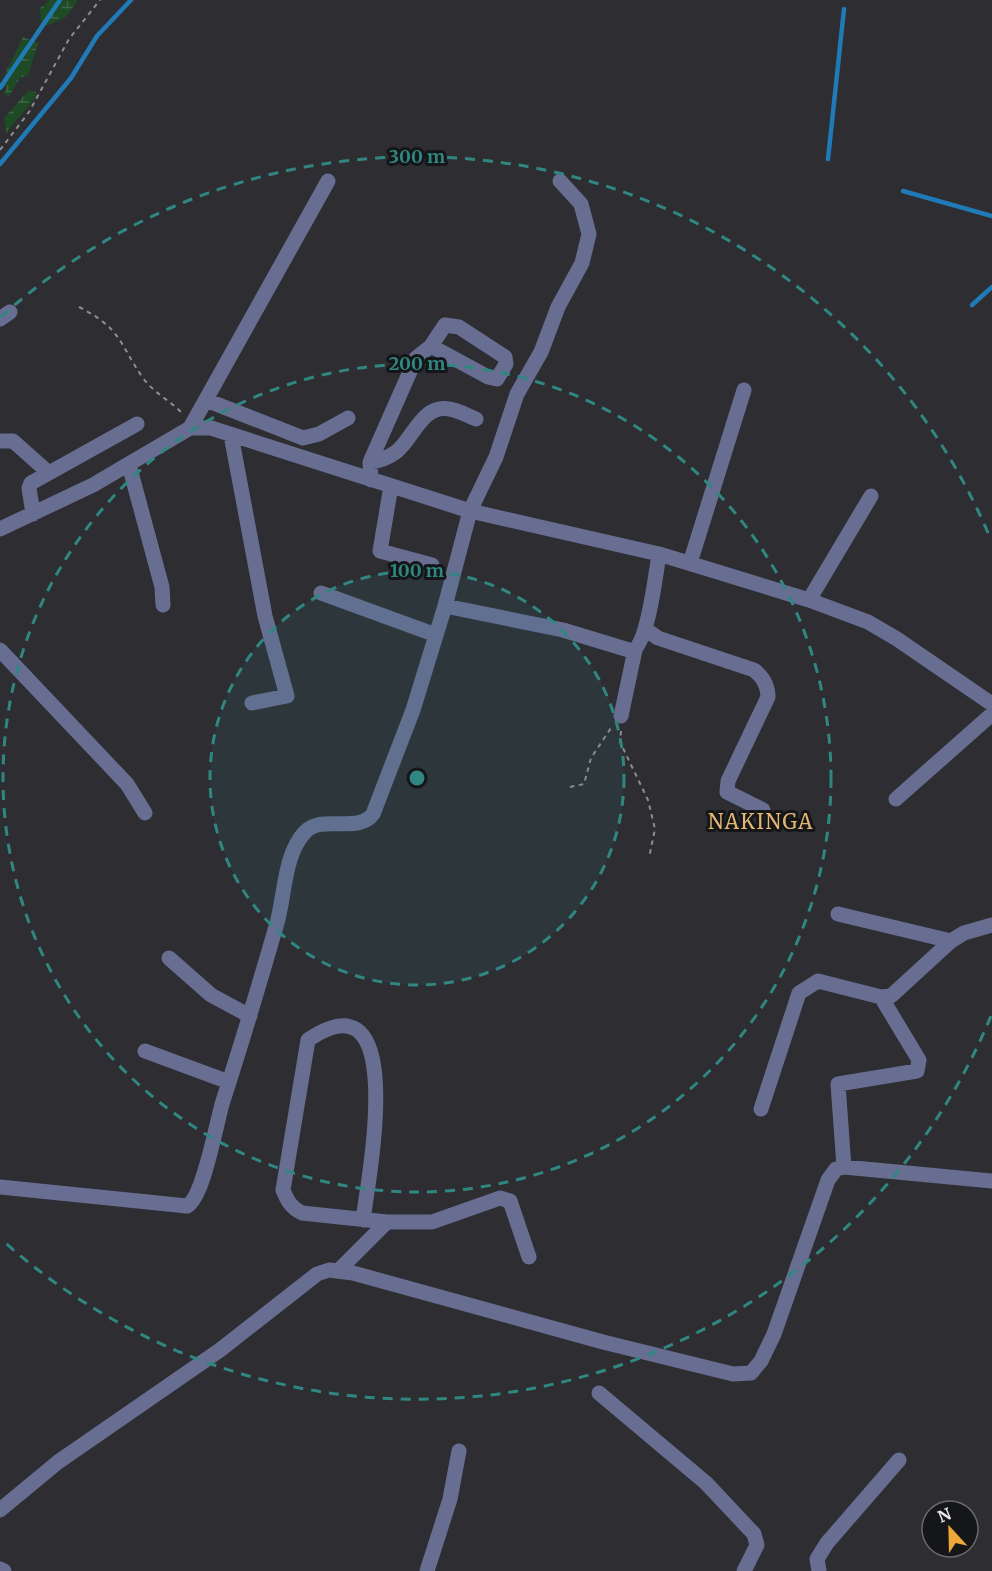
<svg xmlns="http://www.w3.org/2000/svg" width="992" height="1571" font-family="Merriweather,serif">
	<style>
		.wetland { fill: url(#wetland-marsh) }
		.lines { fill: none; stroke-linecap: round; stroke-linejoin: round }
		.stream { stroke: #207ab7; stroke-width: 4.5 }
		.path { stroke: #8e8e92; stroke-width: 2; stroke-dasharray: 4.5 4.5; stroke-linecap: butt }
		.minor { stroke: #686e92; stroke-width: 15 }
		.ring { fill: none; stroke: #308781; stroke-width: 3; stroke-dasharray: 10 8 }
		.labels { text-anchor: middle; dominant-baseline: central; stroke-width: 6; stroke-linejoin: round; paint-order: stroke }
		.quarter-label { font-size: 20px; letter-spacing: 1.5px; fill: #e5b774; stroke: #151618 }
		.centre { fill: #308781; stroke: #151618; stroke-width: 3 }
		.ring-label { font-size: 18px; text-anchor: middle; font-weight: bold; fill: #308781; stroke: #151618; stroke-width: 6; stroke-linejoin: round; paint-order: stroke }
	</style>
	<defs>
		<pattern id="wetland-marsh" width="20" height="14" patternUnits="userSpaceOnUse" patternTransform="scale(1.5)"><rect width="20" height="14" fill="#1e4a25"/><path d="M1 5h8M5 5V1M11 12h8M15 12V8" fill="none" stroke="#3f6445"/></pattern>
	</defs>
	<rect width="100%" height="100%" fill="#2d2d32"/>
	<path class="wetland" d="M 50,0 L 78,0 L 66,17 L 47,26 L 41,24 L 40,8 Z
		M 23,37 L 38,43 L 28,76 L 20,78 L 9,96 L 4,94 L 7,87 L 0,89 L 0,84 Z
		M 28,91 L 36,92 L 36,97 L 6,133 L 4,118 Z"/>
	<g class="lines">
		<path class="stream" d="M 0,88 L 60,0
			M 828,159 L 844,9
			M 0,164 L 71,78 L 97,36 L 131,0
			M 903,191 L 992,216
			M 972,305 L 992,287"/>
		<path class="path" d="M 0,150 L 29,112 L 69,39 L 100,0
			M 79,307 C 122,329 118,342 143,378 C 153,392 169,400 181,412
			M 621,731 L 620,742 L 648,800 L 655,829 L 649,858
			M 570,787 L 584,784 L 591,758 L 611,728"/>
		<path class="minor" d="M 0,319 L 10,312
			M 206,400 L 303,438 L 319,434 L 348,418
			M 190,428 L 328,181
			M 231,435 L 265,616 L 287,696 L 252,703
			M 0,441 L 13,441 L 49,473
			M 370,462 C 380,461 388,458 396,452 C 413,439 422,404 449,409 C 458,410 468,416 476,419
			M 129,465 L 162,587 L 163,605
			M 371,480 L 370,462 L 416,358 L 431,346 L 445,325 L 459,327 L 505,357 L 506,364 L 497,379 L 488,377 L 431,346
			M 391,486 L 380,551 L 432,565
			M 33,514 L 29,488 L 31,483 L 137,424
			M 0,529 L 93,485 L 190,428 L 211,428 L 470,511 L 659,554 L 809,600 L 868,622 L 897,639 L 992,704
			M 690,563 L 744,390
			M 321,593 L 436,635
			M 809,600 L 871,496
			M 445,606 L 563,630 L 632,651 C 648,644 656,572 659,554
			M 645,629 L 658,638 L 754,670 C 763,677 768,685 768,697 L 728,781 L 727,792 L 763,810
			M 0,650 L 127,784 L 145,813
			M 621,716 L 635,650
			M 896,799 L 992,714
			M 838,914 L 951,941
			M 169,958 L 211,995 L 250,1016
			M 145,1051 L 229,1082
			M 761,1109 L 799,993 L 818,981 L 881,997 L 891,996 L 951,941 L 964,933 L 992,925
			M 844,1167 L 838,1084 L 917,1071 L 919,1060 L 881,997
			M 0,1187 L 187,1206 C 204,1197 216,1123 223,1101 C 242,1042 260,982 277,923 C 285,895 284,854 305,832 C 322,814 358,834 373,814 L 413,710 L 445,606 L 470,511 L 496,457 L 517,394 L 541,352 L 558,307 L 582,263 L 589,234 L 581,204 L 560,181
			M 363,1220 C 368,1179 410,970 308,1040 L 283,1190 C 287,1200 291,1208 302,1213 L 387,1222
			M 339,1270 L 387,1222 L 432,1222 L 500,1198 L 510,1201 L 529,1257
			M 599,1393 L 706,1483 L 754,1534 L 757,1545 L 744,1571
			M 0,1510 L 58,1462 L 220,1350 L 317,1274 L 329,1270 L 353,1273 L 603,1342 L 733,1374 L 751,1373 L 761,1361 L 774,1334 L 828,1180 L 836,1169 L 844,1167 L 992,1181
			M 0,1569 L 4,1571
			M 427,1571 L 450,1499 L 459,1451
			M 819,1571 L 817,1559 L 827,1543 L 899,1460"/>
	</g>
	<circle cx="417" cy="778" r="207" fill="#308781" fill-opacity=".12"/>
	<g class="ring">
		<circle cx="417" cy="778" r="207"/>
		<circle cx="417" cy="778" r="414"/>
		<path d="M991 1016A621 621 0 0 1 1 1239M1 317A621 621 0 0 1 991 540"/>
	</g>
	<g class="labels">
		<g class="quarter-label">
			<text x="761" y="821">NAKINGA</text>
		</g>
	</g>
	<circle cx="417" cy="778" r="9" class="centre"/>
	<g class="ring-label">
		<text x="417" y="163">300 m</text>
		<text x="417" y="370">200 m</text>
		<text x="417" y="577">100 m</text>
	</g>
	<g transform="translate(950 1529) rotate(338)"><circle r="28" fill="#151618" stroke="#6a6a6d" stroke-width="1.5"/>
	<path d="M0-4.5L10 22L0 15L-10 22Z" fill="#eca93a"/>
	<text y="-9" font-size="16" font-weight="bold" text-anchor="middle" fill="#e9e9ec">N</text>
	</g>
</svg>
